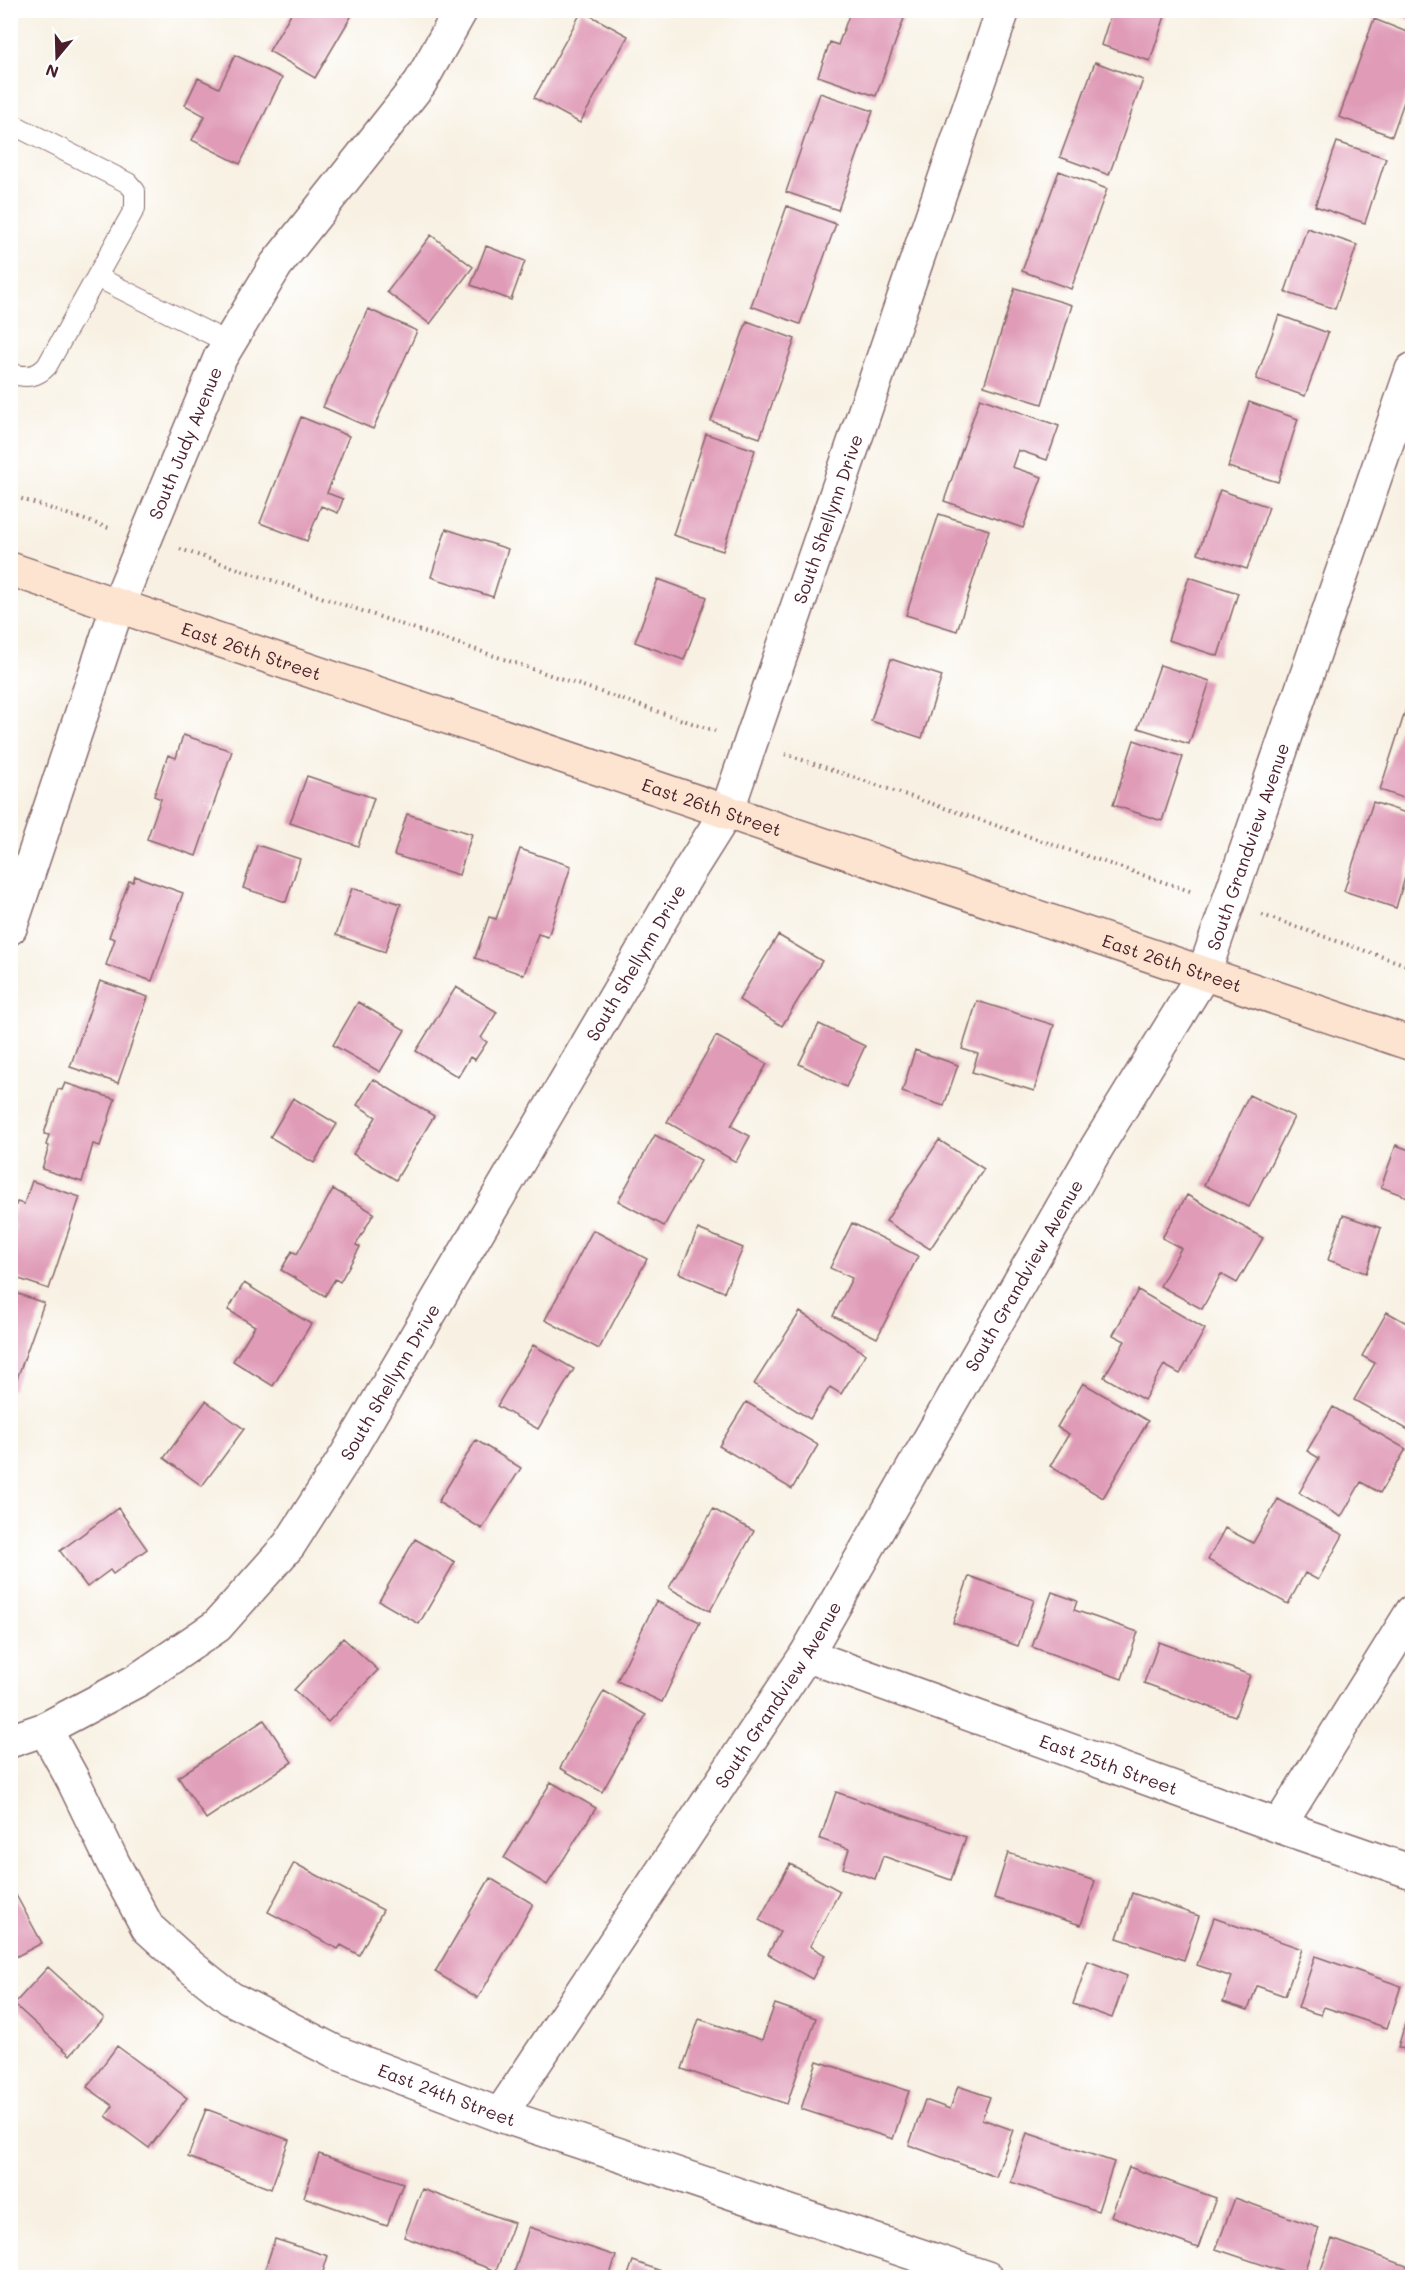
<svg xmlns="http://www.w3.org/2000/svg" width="1423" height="2288" font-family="Mali,sans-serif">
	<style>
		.building { fill: #e09bb7 }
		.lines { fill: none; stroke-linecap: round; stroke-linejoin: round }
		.service-casing { stroke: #87686b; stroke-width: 22 }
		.minor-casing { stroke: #87686b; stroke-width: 36 }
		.secondary-casing { stroke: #87686b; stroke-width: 36 }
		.path { stroke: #87686b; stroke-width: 4; stroke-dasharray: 1.5 4.5; stroke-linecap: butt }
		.service { stroke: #fff; stroke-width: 20 }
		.minor { stroke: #fff; stroke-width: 33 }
		.secondary { stroke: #fde4d0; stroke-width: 33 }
		.labels { text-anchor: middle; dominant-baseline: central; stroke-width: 6; stroke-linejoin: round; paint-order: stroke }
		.street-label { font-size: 18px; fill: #4a1f2b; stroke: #fff }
	</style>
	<rect width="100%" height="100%" fill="#fff"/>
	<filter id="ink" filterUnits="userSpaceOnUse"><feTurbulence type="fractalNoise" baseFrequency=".0167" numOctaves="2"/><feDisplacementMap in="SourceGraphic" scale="12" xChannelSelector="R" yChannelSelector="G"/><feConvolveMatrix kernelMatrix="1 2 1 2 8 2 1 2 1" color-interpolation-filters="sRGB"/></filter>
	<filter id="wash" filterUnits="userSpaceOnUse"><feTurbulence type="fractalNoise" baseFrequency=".008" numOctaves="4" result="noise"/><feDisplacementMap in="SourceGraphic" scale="24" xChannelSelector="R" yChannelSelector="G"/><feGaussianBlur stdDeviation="1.35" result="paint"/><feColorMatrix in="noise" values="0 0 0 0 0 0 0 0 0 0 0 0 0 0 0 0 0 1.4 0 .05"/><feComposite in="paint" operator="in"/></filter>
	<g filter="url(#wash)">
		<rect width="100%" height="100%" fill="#f8f1e3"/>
		<g id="blocks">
			<path class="building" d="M 293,10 L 355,10 L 315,78 L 269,51 Z
				M 851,10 L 907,10 L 876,96 L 818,76 L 830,42 L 838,45 Z
				M 1112,10 L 1167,10 L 1150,61 L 1101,45 Z
				M 1388,10 L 1412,10 L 1412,20 L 1387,11 Z
				M 582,11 L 628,36 L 580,123 L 534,98 Z
				M 1374,19 L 1412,34 L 1412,79 L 1392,136 L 1339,117 Z
				M 235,55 L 282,78 L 240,164 L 192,140 L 205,116 L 185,105 L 198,78 L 219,88 Z
				M 1095,62 L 1143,80 L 1109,175 L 1060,157 Z
				M 820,93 L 873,111 L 838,210 L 786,192 Z
				M 1337,142 L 1386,158 L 1365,223 L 1315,206 Z
				M 1059,171 L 1107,189 L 1071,289 L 1022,271 Z
				M 787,206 L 836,224 L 800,324 L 751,306 Z
				M 1307,228 L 1357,245 L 1335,309 L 1285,292 Z
				M 431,235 L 473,267 L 430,324 L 387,292 Z
				M 486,246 L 525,261 L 511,300 L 471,285 Z
				M 1015,288 L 1072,305 L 1042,404 L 984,386 Z
				M 368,309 L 417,331 L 373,429 L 323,407 Z
				M 1279,315 L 1328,333 L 1305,396 L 1256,379 Z
				M 747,321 L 795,339 L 760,438 L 711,421 Z
				M 980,398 L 1059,426 L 1047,460 L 1018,450 L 1012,467 L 1042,477 L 1023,528 L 944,501 Z
				M 1249,402 L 1298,419 L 1278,482 L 1228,467 Z
				M 301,417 L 349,436 L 327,493 L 343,499 L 338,513 L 321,506 L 307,541 L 260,523 Z
				M 706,434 L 755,450 L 723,551 L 673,535 Z
				M 1220,490 L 1269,507 L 1247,569 L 1198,553 Z
				M 939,514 L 989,530 L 957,631 L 906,615 Z
				M 446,529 L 508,549 L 493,597 L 431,577 Z
				M 1189,577 L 1238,593 L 1218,656 L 1168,640 Z
				M 658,579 L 707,597 L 684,660 L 635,642 Z
				M 891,659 L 942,676 L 922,738 L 871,721 Z
				M 1160,665 L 1210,681 L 1189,744 L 1138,728 Z
				M 1412,690 L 1412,801 L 1380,790 Z
				M 183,735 L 232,751 L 196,856 L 147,839 L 161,799 L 154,796 L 168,755 L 176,758 Z
				M 1134,740 L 1183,757 L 1162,821 L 1113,805 Z
				M 307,776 L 374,798 L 358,846 L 290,823 Z
				M 1373,802 L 1412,815 L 1412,854 L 1396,908 L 1344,891 Z
				M 407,814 L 472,834 L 459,875 L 394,855 Z
				M 257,845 L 300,859 L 286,902 L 243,888 Z
				M 520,849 L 571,866 L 548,937 L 538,934 L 524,975 L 475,958 L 489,917 L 496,919 Z
				M 135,876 L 183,893 L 152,981 L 106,965 L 115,939 L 109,937 L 129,881 L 133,882 Z
				M 352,888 L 401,904 L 385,952 L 336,935 Z
				M 778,935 L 822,961 L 782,1026 L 739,1000 Z
				M 100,981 L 148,997 L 118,1083 L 70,1067 Z
				M 456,987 L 497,1012 L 481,1038 L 487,1042 L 475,1060 L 470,1057 L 458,1077 L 416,1051 Z
				M 977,1001 L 1054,1025 L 1034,1091 L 972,1072 L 978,1054 L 962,1049 Z
				M 358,1002 L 405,1030 L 380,1072 L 333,1045 Z
				M 819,1024 L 865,1046 L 846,1087 L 799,1064 Z
				M 716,1036 L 767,1064 L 731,1126 L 750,1136 L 736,1162 L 667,1122 Z
				M 915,1050 L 958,1065 L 944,1106 L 902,1092 Z
				M 373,1079 L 434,1116 L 396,1180 L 353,1154 L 376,1117 L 357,1105 Z
				M 65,1083 L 115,1099 L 100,1146 L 93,1144 L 82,1182 L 42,1169 L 49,1146 L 46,1145 L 49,1135 L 44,1134 L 58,1089 L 62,1090 Z
				M 1249,1095 L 1294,1117 L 1249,1207 L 1204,1185 Z
				M 293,1098 L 337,1124 L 314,1163 L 270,1137 Z
				M 655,1135 L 701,1160 L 664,1226 L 618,1201 Z
				M 939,1140 L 984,1169 L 930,1249 L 886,1221 Z
				M 1396,1145 L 1412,1151 L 1412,1199 L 1381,1187 Z
				M 32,1181 L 80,1197 L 49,1289 L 10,1276 L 10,1241 L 16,1225 L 10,1223 L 10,1221 L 17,1202 L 24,1204 Z
				M 333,1189 L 374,1213 L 356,1245 L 360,1247 L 340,1282 L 335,1279 L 325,1296 L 281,1270 L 292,1251 L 297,1254 Z
				M 1187,1195 L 1263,1238 L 1237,1283 L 1221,1274 L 1202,1309 L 1160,1286 L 1181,1248 L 1162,1238 Z
				M 1343,1215 L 1381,1228 L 1366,1273 L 1328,1260 Z
				M 852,1223 L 918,1256 L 877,1338 L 833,1316 L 852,1278 L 830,1268 Z
				M 698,1229 L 743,1248 L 724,1292 L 679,1273 Z
				M 593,1230 L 647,1259 L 599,1349 L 545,1320 Z
				M 244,1283 L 311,1324 L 273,1386 L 233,1361 L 255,1326 L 228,1310 Z
				M 1138,1290 L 1205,1329 L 1180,1374 L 1164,1365 L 1144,1400 L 1104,1377 L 1125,1341 L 1113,1335 Z
				M 10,1291 L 44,1303 L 13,1390 L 10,1389 Z
				M 800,1312 L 866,1354 L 841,1394 L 830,1387 L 810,1419 L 754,1384 Z
				M 1387,1312 L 1412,1326 L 1412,1432 L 1354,1400 L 1375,1363 L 1362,1356 Z
				M 533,1345 L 574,1369 L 538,1429 L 497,1406 Z
				M 1083,1383 L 1148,1421 L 1103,1498 L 1050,1466 L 1069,1434 L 1057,1427 Z
				M 206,1401 L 244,1429 L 202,1486 L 164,1458 Z
				M 746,1402 L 818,1445 L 792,1489 L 719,1446 Z
				M 1333,1407 L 1406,1449 L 1380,1493 L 1361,1482 L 1341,1517 L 1299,1493 L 1319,1458 L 1307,1451 Z
				M 476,1440 L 521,1468 L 482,1529 L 438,1502 Z
				M 1278,1499 L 1343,1535 L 1318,1580 L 1305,1573 L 1288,1604 L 1208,1560 L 1225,1528 L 1253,1543 Z
				M 118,1508 L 147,1549 L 113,1574 L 110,1570 L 87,1587 L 60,1551 Z
				M 713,1509 L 754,1531 L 710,1611 L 669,1588 Z
				M 415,1539 L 455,1562 L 419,1624 L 379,1601 Z
				M 969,1576 L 1034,1600 L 1018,1646 L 953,1623 Z
				M 1052,1592 L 1077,1601 L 1074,1610 L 1138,1632 L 1122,1679 L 1032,1647 Z
				M 656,1601 L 700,1622 L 662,1702 L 617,1681 Z
				M 343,1638 L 378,1670 L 328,1722 L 294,1690 Z
				M 1159,1642 L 1250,1675 L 1235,1716 L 1144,1683 Z
				M 604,1691 L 646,1715 L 602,1792 L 560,1768 Z
				M 264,1720 L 292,1762 L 206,1819 L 178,1777 Z
				M 551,1782 L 596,1808 L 547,1885 L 504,1858 Z
				M 836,1792 L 966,1837 L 951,1880 L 883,1856 L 875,1879 L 843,1868 L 849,1849 L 820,1839 Z
				M 1008,1853 L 1095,1881 L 1081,1925 L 994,1898 Z
				M 294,1863 L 383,1910 L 359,1955 L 341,1945 L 338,1949 L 268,1912 Z
				M 790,1864 L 840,1891 L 810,1946 L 825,1955 L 812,1979 L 768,1954 L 780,1932 L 759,1920 Z
				M 490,1878 L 533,1904 L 478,1998 L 435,1972 Z
				M 10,1884 L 42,1943 L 10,1960 Z
				M 1132,1893 L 1199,1916 L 1184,1960 L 1117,1938 Z
				M 1214,1918 L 1302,1949 L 1285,1996 L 1257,1986 L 1248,2010 L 1223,2002 L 1232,1977 L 1197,1965 Z
				M 1315,1956 L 1401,1986 L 1387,2028 L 1324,2007 L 1321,2015 L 1298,2008 Z
				M 1088,1961 L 1127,1976 L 1112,2018 L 1073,2004 Z
				M 48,1967 L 104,2018 L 70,2055 L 14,2004 Z
				M 1412,2001 L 1412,2052 L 1398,2047 Z
				M 775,2004 L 816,2018 L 787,2104 L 682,2069 L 699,2019 L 762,2040 Z
				M 117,2046 L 187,2098 L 149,2148 L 106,2116 L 113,2106 L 87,2087 Z
				M 817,2061 L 909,2091 L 893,2139 L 801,2109 Z
				M 958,2086 L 990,2097 L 982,2119 L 1013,2130 L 996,2177 L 909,2145 L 925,2100 L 950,2109 Z
				M 206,2109 L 289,2140 L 271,2189 L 188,2157 Z
				M 1027,2133 L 1114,2162 L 1098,2211 L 1011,2182 Z
				M 319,2154 L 403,2183 L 387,2226 L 304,2197 Z
				M 1129,2167 L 1216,2198 L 1198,2248 L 1111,2216 Z
				M 422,2189 L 514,2223 L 496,2271 L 404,2237 Z
				M 1235,2198 L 1319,2228 L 1302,2278 L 1216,2249 Z
				M 529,2227 L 616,2256 L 609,2278 L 513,2276 Z
				M 275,2239 L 328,2256 L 321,2278 L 262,2278 Z
				M 1332,2239 L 1412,2268 L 1412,2278 L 1318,2278 Z
				M 633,2261 L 678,2277 L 678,2278 L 627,2278 Z"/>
		</g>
	</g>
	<g filter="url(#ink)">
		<use href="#blocks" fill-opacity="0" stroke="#87686b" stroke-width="1.5"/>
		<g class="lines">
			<g class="service-casing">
				<path id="service" d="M 10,123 L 128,183 L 135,191 L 135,208 L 47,366 C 36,378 26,377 10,374
					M 97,277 L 229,343"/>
			</g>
			<g class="minor-casing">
				<g id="minor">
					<path id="s1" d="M 10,928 L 118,605 L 220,358 L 276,265 L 420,83 L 461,10"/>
					<path id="s2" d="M 806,1655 L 1279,1826 L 1412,1872"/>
					<path id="s3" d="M 45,1729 L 73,1780 L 113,1863 L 148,1928 L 191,1967 L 230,1998 L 335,2052 L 500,2115 L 987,2278"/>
					<path id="s4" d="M 10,1741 L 45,1729 L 136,1681 L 217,1626 L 289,1545 L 346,1456 L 688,873 L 727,811 L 1003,10"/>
					<path d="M 1279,1826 L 1412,1612"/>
					<path id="s5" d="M 500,2115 L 806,1655 L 1097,1147 L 1204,973 L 1412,370"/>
				</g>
			</g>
			<g class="secondary-casing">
				<g id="secondary">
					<path id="s6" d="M 10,569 L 1412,1044"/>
				</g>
			</g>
			<path class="path" d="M 10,495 L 109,528
				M 180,549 L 715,731
				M 785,754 L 1193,892
				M 1262,915 L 1412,967"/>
			<use href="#service" class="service"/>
			<use href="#minor" class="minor"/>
			<use href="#secondary" class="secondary"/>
		</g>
	</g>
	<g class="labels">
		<g class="street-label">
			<text stroke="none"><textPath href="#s1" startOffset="516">South Judy Avenue</textPath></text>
			<text stroke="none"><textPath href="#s4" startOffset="1510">South Shellynn Drive</textPath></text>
			<text stroke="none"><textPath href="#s6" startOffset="255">East 26th Street</textPath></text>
			<text stroke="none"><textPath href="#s6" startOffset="741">East 26th Street</textPath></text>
			<text stroke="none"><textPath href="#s5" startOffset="1476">South Grandview Avenue</textPath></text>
			<text stroke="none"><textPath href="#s4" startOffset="1024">South Shellynn Drive</textPath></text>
			<text stroke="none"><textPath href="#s6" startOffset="1227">East 26th Street</textPath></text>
			<text stroke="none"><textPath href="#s5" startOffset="990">South Grandview Avenue</textPath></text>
			<text stroke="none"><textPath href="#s4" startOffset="538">South Shellynn Drive</textPath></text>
			<text stroke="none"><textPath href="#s5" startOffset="504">South Grandview Avenue</textPath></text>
			<text stroke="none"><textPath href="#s2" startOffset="322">East 25th Street</textPath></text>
			<text stroke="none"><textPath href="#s3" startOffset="570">East 24th Street</textPath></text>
		</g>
	</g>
	<rect width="1423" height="2288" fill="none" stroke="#fff" stroke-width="36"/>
	<g transform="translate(57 57) rotate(199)" stroke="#ffffff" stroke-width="4.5" paint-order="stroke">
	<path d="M0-4.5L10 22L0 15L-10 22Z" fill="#4a1f2b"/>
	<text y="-9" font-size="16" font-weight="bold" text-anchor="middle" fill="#4a1f2b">N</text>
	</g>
</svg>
